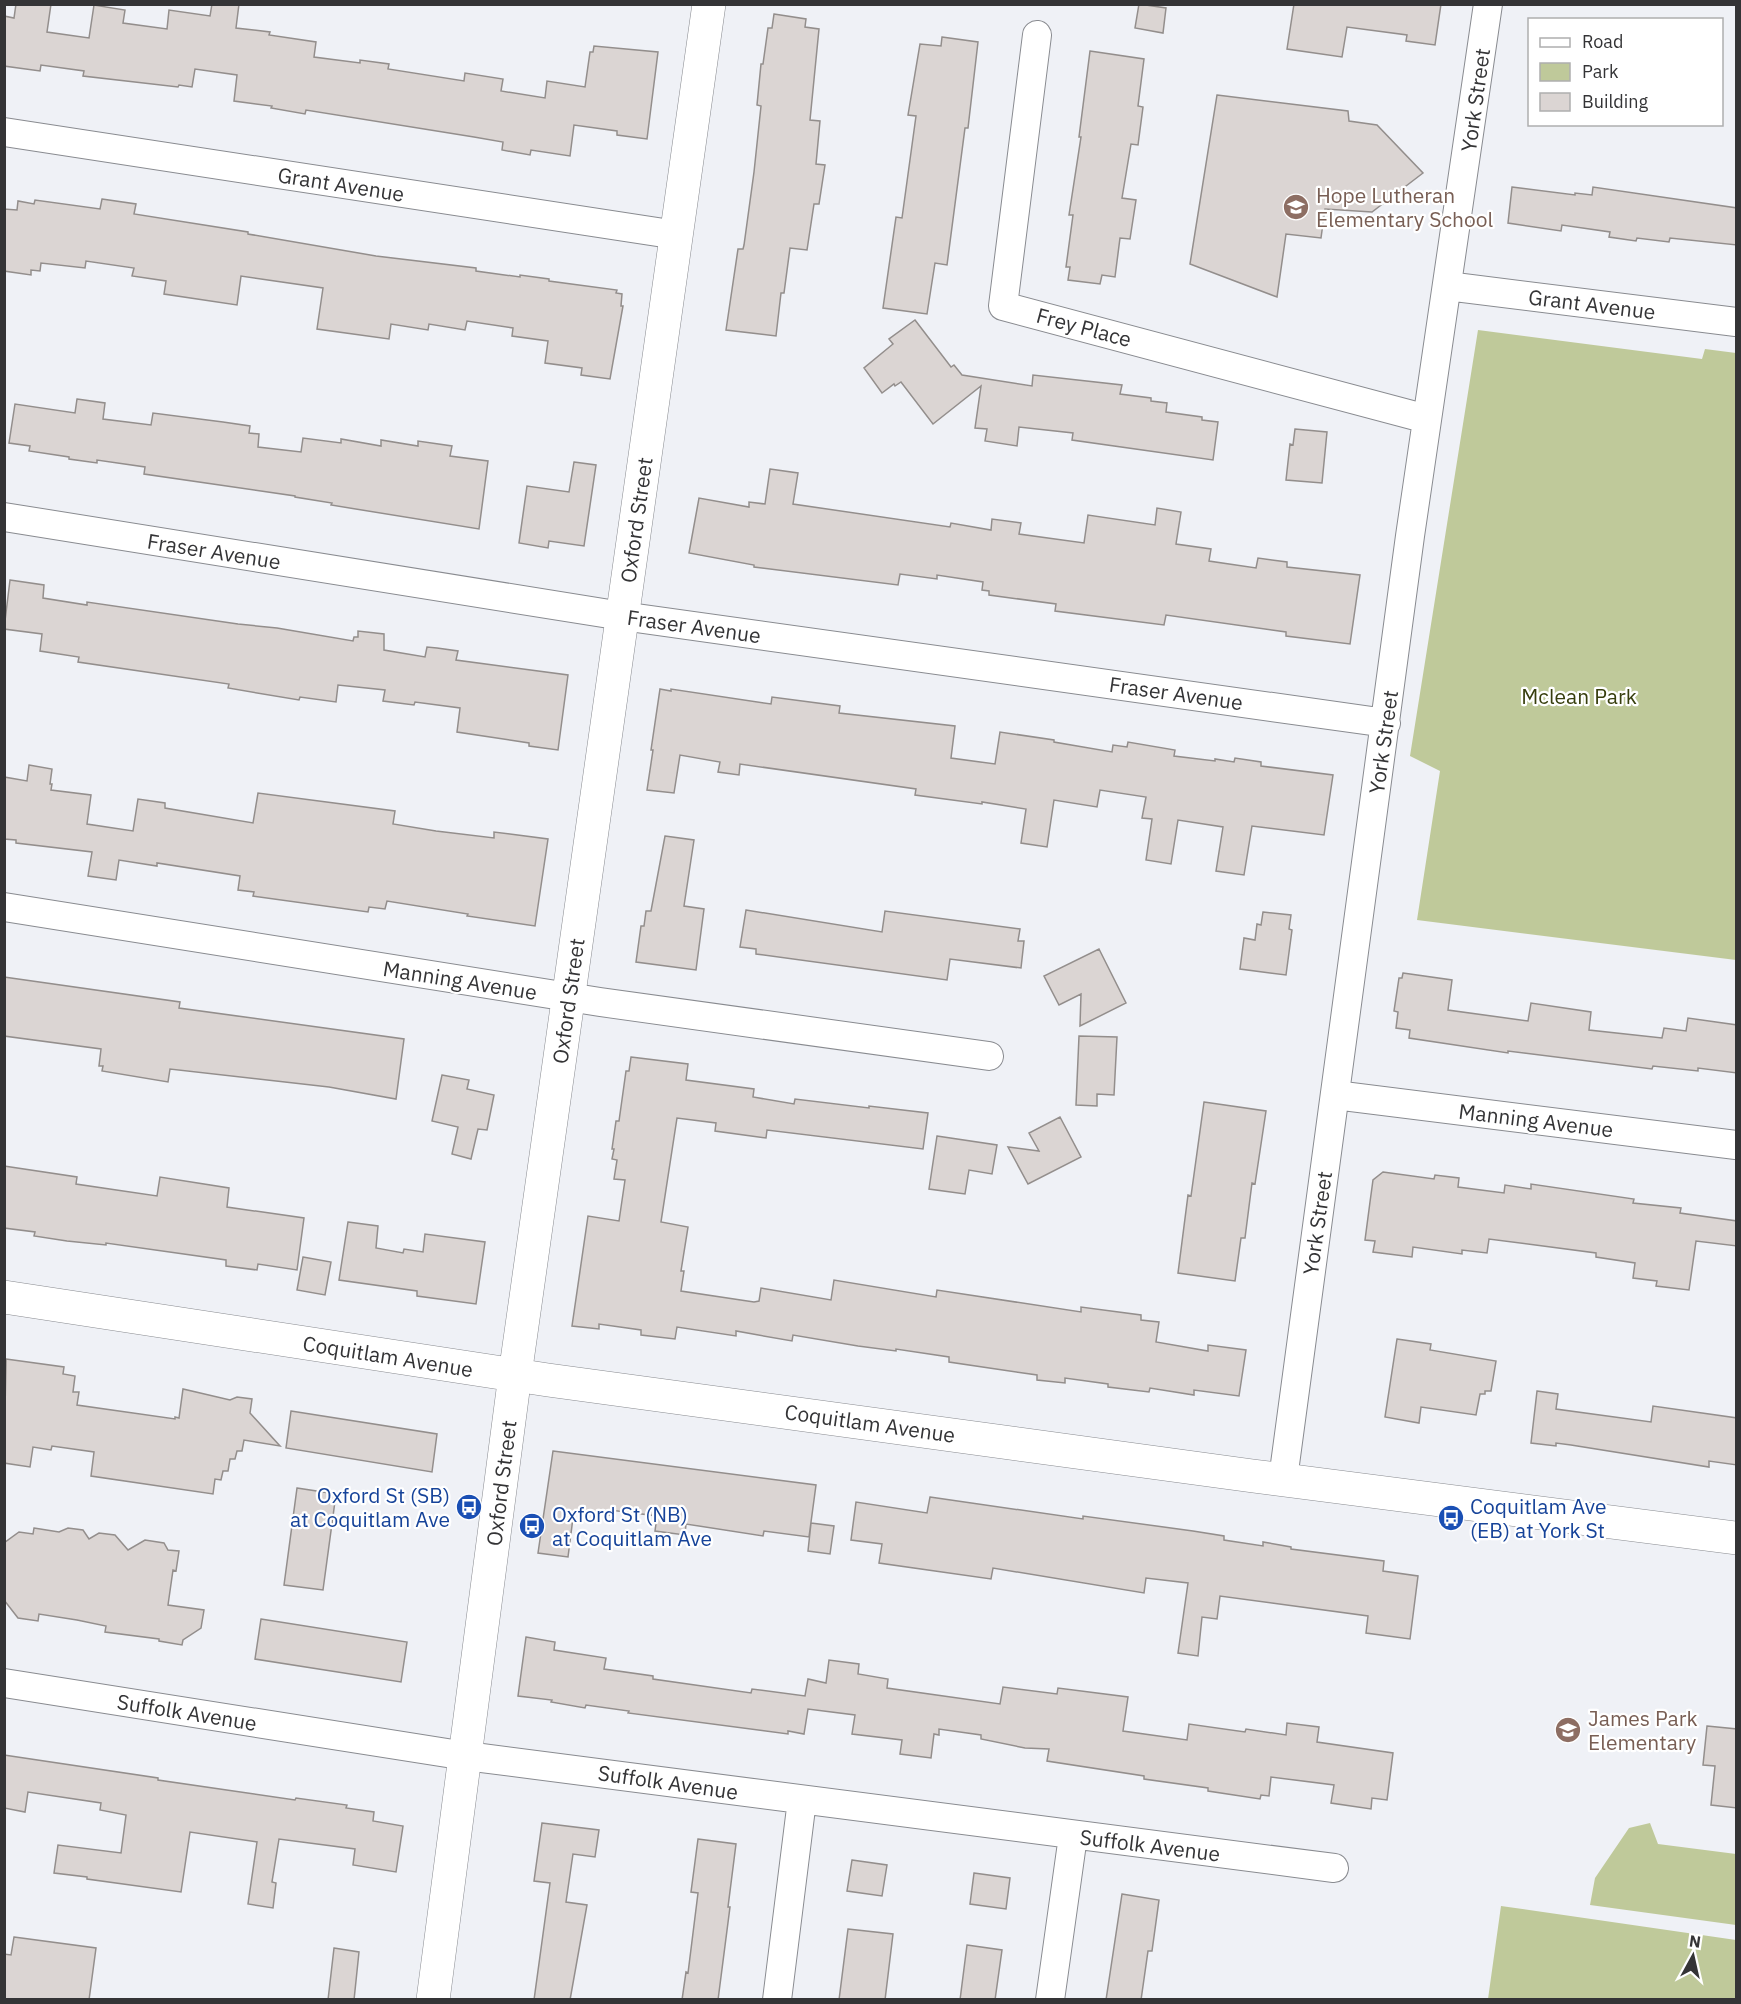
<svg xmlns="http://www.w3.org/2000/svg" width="1741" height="2004" font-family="'IBM Plex Sans',sans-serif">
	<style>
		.green { fill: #bfc99a }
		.building { fill: #dbd5d3; stroke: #938e8c; stroke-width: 1.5 }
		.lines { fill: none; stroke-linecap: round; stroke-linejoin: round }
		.street-casing { stroke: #898b90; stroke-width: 30 }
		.secondary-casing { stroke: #898b90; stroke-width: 34 }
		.street { stroke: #fff; stroke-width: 28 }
		.secondary { stroke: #fff; stroke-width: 33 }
		.labels { text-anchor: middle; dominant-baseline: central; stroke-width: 4.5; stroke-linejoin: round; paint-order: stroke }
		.street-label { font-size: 21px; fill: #343436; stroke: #fff }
		.education-label { font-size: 21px; fill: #785e54; stroke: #fff; text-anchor: start }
		.park-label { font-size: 21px; fill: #373e0d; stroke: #fff }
		.transit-label { font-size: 21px; fill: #164399; stroke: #fff; text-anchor: start }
	</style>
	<rect width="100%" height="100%" fill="#eff1f6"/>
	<path class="green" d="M 1478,330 L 1702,359 L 1705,349 L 1736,353 L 1736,960 L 1417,920 L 1440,771 L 1410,756 Z
		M 1650,1823 L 1658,1844 L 1736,1854 L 1736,1925 L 1590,1905 L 1595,1878 L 1629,1828 Z
		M 1501,1906 L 1736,1940 L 1736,1999 L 1488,1999 Z"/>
	<path class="building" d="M 16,4 L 51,4 L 47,32 L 89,38 L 94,5 L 125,10 L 123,23 L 167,29 L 169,10 L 210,16 L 212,4 L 239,4 L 236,28 L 270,32 L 269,35 L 316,42 L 314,57 L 360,63 L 360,60 L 389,64 L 388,69 L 464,81 L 465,73 L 503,79 L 501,91 L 545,98 L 547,81 L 585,87 L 590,52 L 593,52 L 594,46 L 658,52 L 647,139 L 617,135 L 617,131 L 574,125 L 570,156 L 531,150 L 530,155 L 502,150 L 503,142 L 474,137 L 306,110 L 305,114 L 271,108 L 272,106 L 234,101 L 237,75 L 195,69 L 192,87 L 179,85 L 178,87 L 83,76 L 84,71 L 41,65 L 40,71 L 4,66 L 4,16 L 14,18 Z
		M 1139,4 L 1166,8 L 1163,33 L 1135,28 Z
		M 1294,4 L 1441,4 L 1435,45 L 1406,41 L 1407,35 L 1347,27 L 1342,57 L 1287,49 Z
		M 774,14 L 806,19 L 805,27 L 819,29 L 810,120 L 820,121 L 816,164 L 825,165 L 819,204 L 814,204 L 807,250 L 790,248 L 784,293 L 781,293 L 776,336 L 726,330 L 738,249 L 743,249 L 744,245 L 754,172 L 761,106 L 757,105 L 761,64 L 763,64 L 768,28 L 772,28 Z
		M 942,37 L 978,42 L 968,128 L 965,128 L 947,265 L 935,263 L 927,314 L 883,308 L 896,217 L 902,218 L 916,116 L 908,115 L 920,44 L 941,46 Z
		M 1090,51 L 1144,59 L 1138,106 L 1143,107 L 1138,145 L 1131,144 L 1122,198 L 1136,200 L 1130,239 L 1120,238 L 1115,277 L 1102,275 L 1100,284 L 1068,280 L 1070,267 L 1066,267 L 1073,215 L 1069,215 L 1081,137 L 1079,137 Z
		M 1217,95 L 1348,111 L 1349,121 L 1377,125 L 1423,173 L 1372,212 L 1325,209 L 1321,238 L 1286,234 L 1277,297 L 1190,264 Z
		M 1512,187 L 1575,195 L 1575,193 L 1592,195 L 1593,187 L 1737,208 L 1737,245 L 1670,238 L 1669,242 L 1637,238 L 1636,241 L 1609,237 L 1610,232 L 1562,225 L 1561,231 L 1508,223 Z
		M 102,199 L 136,204 L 134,214 L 248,232 L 248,234 L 376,256 L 476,268 L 476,271 L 520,277 L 520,275 L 549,279 L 549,281 L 617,290 L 616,293 L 622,294 L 621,306 L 623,306 L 610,379 L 581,375 L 582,368 L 545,363 L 548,341 L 512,336 L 513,328 L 467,321 L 465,330 L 429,324 L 428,330 L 391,324 L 389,339 L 317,329 L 323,288 L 241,276 L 237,305 L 164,294 L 166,281 L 132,276 L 134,268 L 86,261 L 85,268 L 41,263 L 40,271 L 31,270 L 31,275 L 4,271 L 4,209 L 17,210 L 18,201 L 34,204 L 35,200 L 100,209 Z
		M 915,320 L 951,367 L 954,365 L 962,375 L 1032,386 L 1033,375 L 1122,385 L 1120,394 L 1151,398 L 1151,401 L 1167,403 L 1166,412 L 1202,417 L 1202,420 L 1218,422 L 1213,460 L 1072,440 L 1073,433 L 1019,427 L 1017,446 L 985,441 L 987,429 L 975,428 L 981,386 L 933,424 L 901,382 L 895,386 L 894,384 L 882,393 L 864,368 L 893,344 L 889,339 Z
		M 77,399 L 105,403 L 103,419 L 151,425 L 153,413 L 223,422 L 250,426 L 249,433 L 259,434 L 258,447 L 301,452 L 303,438 L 341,443 L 341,439 L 381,446 L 381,440 L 418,446 L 418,441 L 452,446 L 450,456 L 488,461 L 479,529 L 331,505 L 332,503 L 295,497 L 295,496 L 144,474 L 145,467 L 97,460 L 97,463 L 69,459 L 69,457 L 29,451 L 30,446 L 9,443 L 15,404 L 75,413 Z
		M 1295,429 L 1327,432 L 1322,483 L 1286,480 L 1290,444 L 1293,445 Z
		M 574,462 L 596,465 L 584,546 L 549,541 L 548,548 L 519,543 L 527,486 L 569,492 Z
		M 770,469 L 798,473 L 793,504 L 950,527 L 951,523 L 991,530 L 992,519 L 1021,523 L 1019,534 L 1084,543 L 1088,515 L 1155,525 L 1157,508 L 1181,512 L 1176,544 L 1211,549 L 1209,561 L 1256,568 L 1258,558 L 1287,562 L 1287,567 L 1360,575 L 1350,644 L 1286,636 L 1286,632 L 1166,615 L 1164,625 L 1055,611 L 1056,604 L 989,595 L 989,591 L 982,590 L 983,582 L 937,575 L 937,579 L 900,574 L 898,585 L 754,567 L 754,565 L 689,553 L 699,498 L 749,507 L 749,502 L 765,504 Z
		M 10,580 L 44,585 L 43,598 L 87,605 L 87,602 L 238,624 L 277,628 L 353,641 L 354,637 L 358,637 L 358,631 L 384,634 L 384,650 L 425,657 L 427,647 L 437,648 L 458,651 L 456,660 L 568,675 L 558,750 L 529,746 L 529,743 L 457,732 L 460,708 L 415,702 L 414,705 L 383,701 L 385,690 L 338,685 L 336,702 L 300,697 L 299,700 L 228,688 L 229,684 L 78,662 L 79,657 L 40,651 L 42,634 L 4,629 Z
		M 660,689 L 671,691 L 671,689 L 771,704 L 772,697 L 840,706 L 839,713 L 955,726 L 951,758 L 995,764 L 1000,732 L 1054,740 L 1054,742 L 1112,752 L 1113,745 L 1127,747 L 1128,742 L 1175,750 L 1174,756 L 1215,761 L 1215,759 L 1234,762 L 1235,758 L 1261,762 L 1261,766 L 1333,775 L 1324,835 L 1252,826 L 1244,875 L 1216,871 L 1223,827 L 1178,820 L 1171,864 L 1146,860 L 1152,819 L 1142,818 L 1146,797 L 1100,790 L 1097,807 L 1054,800 L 1047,847 L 1021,843 L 1026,809 L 982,802 L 982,804 L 915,795 L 916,789 L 740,764 L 739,775 L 718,772 L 720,762 L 680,755 L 674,793 L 647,790 L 653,750 L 651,750 Z
		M 29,765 L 52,769 L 50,784 L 52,784 L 51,790 L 91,795 L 87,824 L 133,831 L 138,799 L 165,803 L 165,808 L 253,823 L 258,793 L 395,811 L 393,824 L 436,831 L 494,838 L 494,832 L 548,839 L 535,926 L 467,916 L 468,914 L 387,901 L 385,909 L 369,907 L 368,912 L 253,896 L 254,892 L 238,890 L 240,876 L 157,863 L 157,866 L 119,860 L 116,880 L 88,876 L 92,852 L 16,843 L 16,840 L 4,839 L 4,777 L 27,781 Z
		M 665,836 L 694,840 L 684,906 L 704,909 L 696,970 L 636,962 L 641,926 L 644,926 L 646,911 L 651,911 Z
		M 746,910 L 882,932 L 885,911 L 1020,929 L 1018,941 L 1024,941 L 1021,968 L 950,959 L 947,980 L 756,954 L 756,949 L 740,947 Z
		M 1263,912 L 1291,915 L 1289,929 L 1292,930 L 1286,975 L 1240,969 L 1244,938 L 1255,940 L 1257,924 L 1261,925 Z
		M 1099,949 L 1126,1003 L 1080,1026 L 1081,994 L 1059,1005 L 1044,976 Z
		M 1403,973 L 1452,980 L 1448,1010 L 1528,1021 L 1531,1003 L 1591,1012 L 1589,1030 L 1662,1038 L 1664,1028 L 1686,1031 L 1688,1018 L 1737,1025 L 1737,1073 L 1698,1068 L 1698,1071 L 1653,1066 L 1652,1069 L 1508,1051 L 1508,1053 L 1409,1038 L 1410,1030 L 1396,1028 L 1398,1012 L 1394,1011 L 1399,978 L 1402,978 Z
		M 4,977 L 180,1002 L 179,1008 L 404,1039 L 396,1099 L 329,1087 L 170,1069 L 168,1082 L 102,1071 L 103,1066 L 99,1066 L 101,1049 L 4,1036 Z
		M 1079,1036 L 1117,1037 L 1114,1095 L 1097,1094 L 1097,1106 L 1076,1105 Z
		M 631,1057 L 688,1064 L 686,1080 L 754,1089 L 753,1097 L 794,1104 L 795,1099 L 869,1108 L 869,1106 L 928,1113 L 923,1149 L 767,1130 L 766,1138 L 715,1131 L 716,1123 L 677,1118 L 661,1222 L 688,1227 L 681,1271 L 684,1271 L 681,1291 L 754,1302 L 759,1301 L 761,1288 L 831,1300 L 834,1280 L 936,1297 L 937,1290 L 1081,1312 L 1081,1307 L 1141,1315 L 1141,1320 L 1159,1322 L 1156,1342 L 1208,1351 L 1208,1345 L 1246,1350 L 1239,1396 L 1194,1390 L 1194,1395 L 1150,1388 L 1149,1392 L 1108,1387 L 1108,1384 L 1065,1378 L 1065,1383 L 1037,1380 L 1037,1375 L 949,1362 L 949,1357 L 896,1349 L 896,1351 L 858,1346 L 793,1335 L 792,1341 L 736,1331 L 736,1336 L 677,1327 L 675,1339 L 641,1335 L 641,1330 L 599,1324 L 599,1329 L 572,1326 L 588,1216 L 619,1221 L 625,1180 L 614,1179 L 617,1160 L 612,1159 L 614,1149 L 612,1149 L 616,1121 L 619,1121 L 626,1071 L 629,1071 Z
		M 442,1075 L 469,1080 L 467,1089 L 494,1095 L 487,1130 L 478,1129 L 471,1159 L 452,1154 L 458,1127 L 432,1121 Z
		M 1204,1102 L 1266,1111 L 1255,1184 L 1252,1183 L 1245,1238 L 1241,1238 L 1235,1281 L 1178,1273 L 1188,1195 L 1191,1196 Z
		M 1060,1117 L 1081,1157 L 1028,1184 L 1008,1147 L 1039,1151 L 1029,1133 Z
		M 937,1136 L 997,1145 L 992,1174 L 969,1170 L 965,1194 L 929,1189 Z
		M 4,1166 L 77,1177 L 76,1184 L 157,1196 L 160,1177 L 229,1188 L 227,1207 L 304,1218 L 297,1270 L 258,1264 L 257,1270 L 226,1266 L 226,1260 L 106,1243 L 106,1245 L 67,1241 L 34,1236 L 35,1232 L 4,1228 Z
		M 1383,1172 L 1434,1179 L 1435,1175 L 1459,1178 L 1458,1187 L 1504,1193 L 1505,1185 L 1531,1189 L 1531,1184 L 1634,1199 L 1633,1203 L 1681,1208 L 1680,1213 L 1737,1221 L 1737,1246 L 1696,1241 L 1689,1290 L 1656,1286 L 1657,1281 L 1633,1278 L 1635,1263 L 1596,1257 L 1596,1253 L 1489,1239 L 1487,1253 L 1462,1250 L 1462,1254 L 1413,1247 L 1412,1257 L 1373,1252 L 1375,1241 L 1365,1240 L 1370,1202 L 1373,1180 Z
		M 348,1222 L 378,1226 L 376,1248 L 403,1253 L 404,1249 L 423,1252 L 425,1234 L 485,1242 L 476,1304 L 417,1296 L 417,1291 L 339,1280 Z
		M 303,1257 L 331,1262 L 325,1295 L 297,1290 Z
		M 1397,1339 L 1431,1344 L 1430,1350 L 1496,1361 L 1491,1391 L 1485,1391 L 1485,1394 L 1480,1394 L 1476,1415 L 1421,1407 L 1419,1423 L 1385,1417 Z
		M 6,1359 L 64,1367 L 63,1374 L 75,1376 L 73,1392 L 79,1392 L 77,1405 L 175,1419 L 175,1417 L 179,1418 L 183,1389 L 230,1400 L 237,1397 L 252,1399 L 250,1413 L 280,1446 L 244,1440 L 242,1451 L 237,1451 L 235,1459 L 230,1459 L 228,1471 L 223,1471 L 221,1480 L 215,1479 L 213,1494 L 91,1476 L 94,1452 L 52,1446 L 51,1450 L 33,1447 L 30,1467 L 4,1463 Z
		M 1537,1391 L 1558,1394 L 1556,1409 L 1651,1422 L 1653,1406 L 1737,1418 L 1737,1465 L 1709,1461 L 1709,1467 L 1571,1445 L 1556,1443 L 1556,1446 L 1531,1443 Z
		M 291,1411 L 437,1434 L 432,1472 L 286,1448 Z
		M 553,1451 L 816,1485 L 809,1537 L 764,1531 L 763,1536 L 686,1524 L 685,1535 L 655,1531 L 657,1516 L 610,1510 L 610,1515 L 574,1510 L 568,1557 L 538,1553 Z
		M 297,1488 L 336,1494 L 323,1590 L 284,1585 Z
		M 930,1497 L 1083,1519 L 1083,1516 L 1193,1531 L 1224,1536 L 1224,1540 L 1263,1546 L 1263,1542 L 1291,1547 L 1291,1549 L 1384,1561 L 1383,1571 L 1418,1576 L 1410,1639 L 1366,1633 L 1368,1616 L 1220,1596 L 1217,1619 L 1202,1617 L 1198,1656 L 1178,1653 L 1188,1583 L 1146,1578 L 1144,1593 L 993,1568 L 991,1579 L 879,1563 L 882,1544 L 851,1540 L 856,1502 L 927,1513 Z
		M 811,1523 L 834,1526 L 830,1554 L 808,1551 Z
		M 34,1528 L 59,1532 L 68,1528 L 83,1530 L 89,1539 L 99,1533 L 115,1535 L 128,1550 L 145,1540 L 164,1543 L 168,1550 L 179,1551 L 176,1571 L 173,1570 L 168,1605 L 204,1610 L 201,1628 L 183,1640 L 182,1645 L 159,1641 L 159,1639 L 105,1632 L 106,1626 L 77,1620 L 39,1614 L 38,1621 L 18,1618 L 4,1600 L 4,1543 L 19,1532 L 33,1534 Z
		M 261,1619 L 407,1642 L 401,1682 L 255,1659 Z
		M 526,1637 L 555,1642 L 554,1650 L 606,1658 L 604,1669 L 653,1676 L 653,1679 L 751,1693 L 752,1689 L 805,1696 L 808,1679 L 826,1683 L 829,1660 L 859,1664 L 858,1674 L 888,1679 L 887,1688 L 1000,1704 L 1003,1687 L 1057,1694 L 1058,1688 L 1128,1697 L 1123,1731 L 1187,1740 L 1189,1724 L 1245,1732 L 1246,1729 L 1286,1735 L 1287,1723 L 1319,1727 L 1317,1742 L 1393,1753 L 1387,1800 L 1372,1798 L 1371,1809 L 1331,1803 L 1334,1785 L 1271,1777 L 1269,1796 L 1261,1795 L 1260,1799 L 1208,1791 L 1208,1788 L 1144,1779 L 1144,1776 L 1047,1761 L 1049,1749 L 1025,1748 L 981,1739 L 981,1735 L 939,1729 L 939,1735 L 934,1734 L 931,1758 L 900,1754 L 902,1740 L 852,1734 L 855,1715 L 808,1709 L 804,1734 L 788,1731 L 788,1734 L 628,1713 L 629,1711 L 586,1705 L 585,1708 L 551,1702 L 552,1700 L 518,1696 Z
		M 1707,1726 L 1737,1729 L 1737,1808 L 1711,1805 L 1715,1766 L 1703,1765 Z
		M 4,1755 L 158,1778 L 158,1780 L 295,1800 L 296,1798 L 347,1805 L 346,1808 L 374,1812 L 373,1821 L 403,1826 L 396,1872 L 353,1865 L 355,1849 L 279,1839 L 272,1882 L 276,1883 L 273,1908 L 248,1904 L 257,1842 L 190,1832 L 181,1892 L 87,1879 L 87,1877 L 54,1873 L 58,1845 L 121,1853 L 126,1815 L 100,1810 L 101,1803 L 28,1792 L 25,1812 L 4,1808 Z
		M 542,1823 L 599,1830 L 595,1857 L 573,1854 L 566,1902 L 587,1905 L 570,2000 L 534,2000 L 550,1883 L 534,1881 Z
		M 698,1839 L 736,1844 L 728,1907 L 730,1907 L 718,2000 L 682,2000 L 686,1972 L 688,1973 L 698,1893 L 691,1892 Z
		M 852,1860 L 887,1865 L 882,1896 L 847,1891 Z
		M 974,1873 L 1010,1878 L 1006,1909 L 970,1904 Z
		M 1122,1894 L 1159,1900 L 1152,1951 L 1148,1951 L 1141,2000 L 1106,2000 Z
		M 848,1929 L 893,1934 L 885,2000 L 839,2000 Z
		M 14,1937 L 96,1948 L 89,2000 L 4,2000 L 4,1954 L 11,1955 Z
		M 967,1945 L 1002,1950 L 995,2000 L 960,2000 Z
		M 334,1948 L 359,1952 L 354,2000 L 328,2000 Z"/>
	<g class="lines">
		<g class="street-casing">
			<path id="street" d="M 1037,35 L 1003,306 L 1427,419
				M 4,132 L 677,235
				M 1447,286 L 1736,322
				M 4,517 L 622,616 L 1386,723
				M 4,907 L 600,1002 L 989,1056
				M 1335,1095 L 1736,1145
				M 1283,1479 L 1410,536 L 1488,4
				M 4,1683 L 466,1756 L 1334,1868
				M 777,2000 L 802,1800
				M 1050,2000 L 1073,1836"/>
		</g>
		<g class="secondary-casing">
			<path id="secondary" d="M 4,1297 L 548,1380 L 1253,1476 L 1736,1538
				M 433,2000 L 515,1375 L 709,4"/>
		</g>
		<use href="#street" class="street"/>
		<use href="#secondary" class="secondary"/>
	</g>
	<defs>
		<g id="school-disc" transform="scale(1.35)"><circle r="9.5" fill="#8d6e63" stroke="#fff"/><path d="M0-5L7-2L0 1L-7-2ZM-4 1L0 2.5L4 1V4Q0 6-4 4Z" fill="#fff"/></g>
		<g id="bus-disc" transform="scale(1.35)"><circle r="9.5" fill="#1a4fb4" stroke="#fff"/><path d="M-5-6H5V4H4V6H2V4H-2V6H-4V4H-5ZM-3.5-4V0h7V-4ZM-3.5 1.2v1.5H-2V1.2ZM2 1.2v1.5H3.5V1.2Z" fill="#fff"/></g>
	</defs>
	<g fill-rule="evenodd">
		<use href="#school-disc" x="1296" y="207"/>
		<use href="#bus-disc" x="469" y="1507"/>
		<use href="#bus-disc" x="1451" y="1518"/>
		<use href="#bus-disc" x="532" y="1526"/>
		<use href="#school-disc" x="1568" y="1730"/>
	</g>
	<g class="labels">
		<g class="street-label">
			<text transform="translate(1475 100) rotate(-82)">York Street</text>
			<text transform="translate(341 184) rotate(9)">Grant Avenue</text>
			<text transform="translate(1592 304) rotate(7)">Grant Avenue</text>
			<text transform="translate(1084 327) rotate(15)">Frey Place</text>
			<text transform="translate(636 520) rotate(-82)">Oxford Street</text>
			<text transform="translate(214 551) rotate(9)">Fraser Avenue</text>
			<text transform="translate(694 626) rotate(8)">Fraser Avenue</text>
			<text transform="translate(1176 693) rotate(8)">Fraser Avenue</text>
			<text transform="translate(1383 742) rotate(-82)">York Street</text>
			<text transform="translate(460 980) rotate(9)">Manning Avenue</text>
			<text transform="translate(568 1001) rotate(-82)">Oxford Street</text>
			<text transform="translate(1536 1120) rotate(7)">Manning Avenue</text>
			<text transform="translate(1317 1223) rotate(-82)">York Street</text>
			<text transform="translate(388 1356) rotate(9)">Coquitlam Avenue</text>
			<text transform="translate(870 1423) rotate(8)">Coquitlam Avenue</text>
			<text transform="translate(501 1483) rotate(-83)">Oxford Street</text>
			<text transform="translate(187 1712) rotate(9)">Suffolk Avenue</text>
			<text transform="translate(668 1782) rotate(8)">Suffolk Avenue</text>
			<text transform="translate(1150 1845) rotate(7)">Suffolk Avenue</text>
		</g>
		<g class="education-label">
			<text x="1316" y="195">Hope Lutheran<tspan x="1316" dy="24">Elementary School</tspan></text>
			<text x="1588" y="1718">James Park<tspan x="1588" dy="24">Elementary</tspan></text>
		</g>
		<g class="park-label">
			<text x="1579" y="696">Mclean Park</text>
		</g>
		<g class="transit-label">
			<text x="450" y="1495" text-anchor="end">Oxford St (SB)<tspan x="450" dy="24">at Coquitlam Ave</tspan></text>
			<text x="1470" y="1506">Coquitlam Ave<tspan x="1470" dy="24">(EB) at York St</tspan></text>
			<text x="552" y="1514">Oxford St (NB)<tspan x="552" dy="24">at Coquitlam Ave</tspan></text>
		</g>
	</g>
	<rect width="1741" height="2004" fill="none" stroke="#343436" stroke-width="12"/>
	<rect x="1528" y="18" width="195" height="108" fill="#ffffff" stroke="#aeaeaf" stroke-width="1.5"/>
	<rect x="1540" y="38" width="30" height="9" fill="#ffffff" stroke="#aeaeaf" stroke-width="1.5"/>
	<text x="1582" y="48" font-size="18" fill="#343436">Road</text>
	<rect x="1540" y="63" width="30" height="18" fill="#bfc99a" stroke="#aeaeaf" stroke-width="1.5"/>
	<text x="1582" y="78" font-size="18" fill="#343436">Park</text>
	<rect x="1540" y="93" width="30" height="18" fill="#dbd5d3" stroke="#aeaeaf" stroke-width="1.5"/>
	<text x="1582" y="108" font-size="18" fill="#343436">Building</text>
	<g transform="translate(1693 1956) rotate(8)" stroke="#ffffff" stroke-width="4.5" paint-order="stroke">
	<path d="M0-4.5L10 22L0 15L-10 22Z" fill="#343436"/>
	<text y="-9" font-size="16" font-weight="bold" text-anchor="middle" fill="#343436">N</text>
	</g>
</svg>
